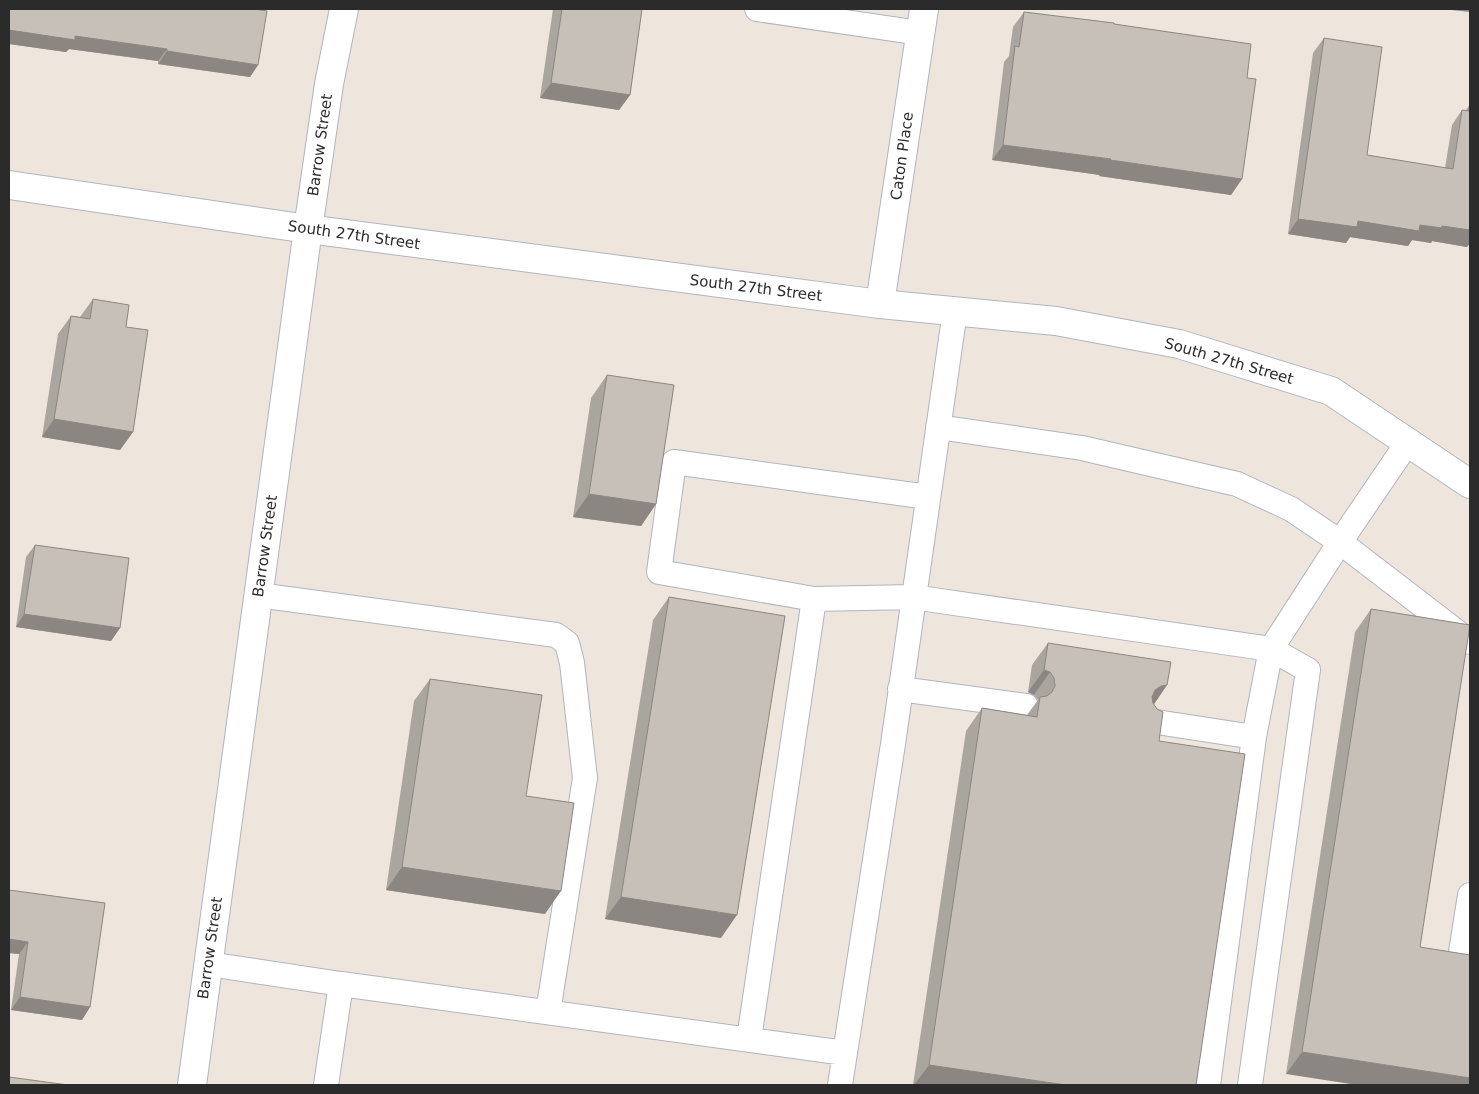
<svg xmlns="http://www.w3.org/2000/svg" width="1479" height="1094" font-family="'DejaVu Sans',sans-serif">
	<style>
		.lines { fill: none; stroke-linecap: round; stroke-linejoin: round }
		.service-casing { stroke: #b1b4c0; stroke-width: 26 }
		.minor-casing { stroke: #b1b4c0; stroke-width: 30 }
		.tertiary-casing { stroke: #b1b4c0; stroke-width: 30 }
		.secondary-casing { stroke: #b1b4c0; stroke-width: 30 }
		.service { stroke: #fff; stroke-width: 24 }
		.minor { stroke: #fff; stroke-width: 28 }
		.tertiary { stroke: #fff; stroke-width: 28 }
		.secondary { stroke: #fff; stroke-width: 28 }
		.wall { fill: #aaa59e }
		.shaded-wall { fill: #8b8681 }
		.building { fill: #c6c0b8; stroke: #8b8681 }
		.labels { text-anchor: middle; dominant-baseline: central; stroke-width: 5; stroke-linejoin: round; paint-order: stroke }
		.street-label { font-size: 15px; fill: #2b2b2b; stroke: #fff }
	</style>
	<rect width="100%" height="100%" fill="#eee6dd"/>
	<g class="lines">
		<g class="service-casing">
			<path id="service" d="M 757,9 L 920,33
				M 938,427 L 1082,448 L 1237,484 L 1291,509 L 1340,542 L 1470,642
				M 928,497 L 674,462 L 659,572 L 814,599 L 913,597 L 1271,649 L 1340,542 L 1408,442
				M 258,595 L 556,635 L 567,643 L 572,663 L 585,778 L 548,1012
				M 900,689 L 1026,706
				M 1150,721 L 1254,737 L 1271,649 L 1308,670 L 1250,1085
				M 1470,895 L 1461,952 L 1470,953
				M 208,964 L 341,984
				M 749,1039 L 814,599
				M 326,1085 L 341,984 L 845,1053
				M 840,1085 L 893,744 L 955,311
				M 1208,1085 L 1254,737"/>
		</g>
		<g class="minor-casing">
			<path id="minor" d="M 880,304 L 924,9"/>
		</g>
		<g class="tertiary-casing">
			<path id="tertiary" d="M 308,229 L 329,84 L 344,9"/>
		</g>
		<g class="secondary-casing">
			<path id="secondary" d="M 9,185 L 308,229 L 880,304 L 1056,321 L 1179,344 L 1331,391 L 1470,484
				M 192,1085 L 308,229"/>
		</g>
		<use href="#service" class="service"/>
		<use href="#minor" class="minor"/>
		<use href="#tertiary" class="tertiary"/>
		<use href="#secondary" class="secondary"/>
	</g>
	<path class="wall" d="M 9,9 L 258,65 L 250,77 L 158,64 L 158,61 L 69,49 L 66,52 L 9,44 Z
		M 553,9 L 642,9 L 630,95 L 619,110 L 540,98 Z
		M 1024,12 L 1114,24 L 1247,78 L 1242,179 L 1231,195 L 1099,176 L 1100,175 L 992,160 L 1004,62 L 1009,56 L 1013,27 Z
		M 1324,38 L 1367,155 L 1445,168 L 1452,125 L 1462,110 L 1466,110 L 1470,104 L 1470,243 L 1467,247 L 1432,241 L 1431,243 L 1412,240 L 1408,246 L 1350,237 L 1346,243 L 1288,234 L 1313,53 Z
		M 93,299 L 126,327 L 133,432 L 120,450 L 42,437 L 58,334 L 71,316 L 80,317 Z
		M 607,375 L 656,504 L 641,526 L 573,517 L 591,398 Z
		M 35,545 L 120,628 L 111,641 L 16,627 L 26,557 Z
		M 669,597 L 721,938 L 605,919 L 653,620 Z
		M 1371,609 L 1420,947 L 1286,1074 L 1355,632 Z
		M 1048,643 L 1167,685 L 1154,704 L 1159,741 L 1196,1085 L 913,1085 L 966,731 L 982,708 L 1027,715 L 1038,700 L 1034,695 L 1028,692 L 1032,665 Z
		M 430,679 L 526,796 L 545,914 L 386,890 L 414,701 Z
		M 9,890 L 90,1007 L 82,1020 L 11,1010 L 19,954 L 9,953 Z"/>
	<path class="shaded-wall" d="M 1442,9 L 1470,9 L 1470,12 Z
		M 9,30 L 75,36 L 167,49 L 158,61 L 69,49 L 66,52 L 9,44 Z
		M 167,51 L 258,65 L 250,77 L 158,64 Z
		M 551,83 L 630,95 L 619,110 L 540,98 Z
		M 1003,145 L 1111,159 L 1100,175 L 992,160 Z
		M 1110,160 L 1242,179 L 1231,195 L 1099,176 Z
		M 1298,219 L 1358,221 L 1442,226 L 1470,230 L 1470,243 L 1467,247 L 1432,241 L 1431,243 L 1412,240 L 1408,246 L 1350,237 L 1346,243 L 1288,234 Z
		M 54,419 L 133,432 L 120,450 L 42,437 Z
		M 589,494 L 656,504 L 641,526 L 573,517 Z
		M 24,614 L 120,628 L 111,641 L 16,627 Z
		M 1044,670 L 1050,672 L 1034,695 L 1028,692 Z
		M 1167,685 L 1152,707 L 1145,708 L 1155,690 L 1161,686 Z
		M 402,867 L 561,891 L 545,914 L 386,890 Z
		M 621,897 L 737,915 L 721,938 L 605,919 Z
		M 9,939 L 28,942 L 19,954 L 9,953 Z
		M 20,997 L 90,1007 L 82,1020 L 11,1010 Z
		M 1302,1052 L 1470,1078 L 1470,1085 L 1357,1085 L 1286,1074 Z
		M 929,1065 L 1066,1085 L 914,1085 Z"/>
	<path class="building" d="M 9,9 L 254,9 L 267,11 L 258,65 L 167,51 L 167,49 L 75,36 L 75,40 L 9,30 Z
		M 562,9 L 642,9 L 630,95 L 551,83 Z
		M 1024,12 L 1114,23 L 1114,24 L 1251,44 L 1247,78 L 1256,79 L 1242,179 L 1110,160 L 1111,159 L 1003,145 L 1015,46 L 1019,47 Z
		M 1324,38 L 1382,47 L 1367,155 L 1453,169 L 1462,110 L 1469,111 L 1470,104 L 1470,230 L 1442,226 L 1442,228 L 1420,225 L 1419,231 L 1358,221 L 1357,227 L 1298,219 Z
		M 93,299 L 129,305 L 126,327 L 148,330 L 133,432 L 54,419 L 71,316 L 90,319 Z
		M 607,375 L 674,385 L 656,504 L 589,494 Z
		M 35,545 L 129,558 L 120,628 L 24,614 Z
		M 669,597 L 785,616 L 737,915 L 621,897 Z
		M 1371,609 L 1470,625 L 1420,947 L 1470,955 L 1470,1078 L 1302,1052 Z
		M 1048,643 L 1171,662 L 1167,685 L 1161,686 L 1155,690 L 1152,697 L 1153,703 L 1157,709 L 1163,712 L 1159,741 L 1245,754 L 1196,1085 L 1066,1085 L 929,1065 L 982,708 L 1037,717 L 1040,697 L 1047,696 L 1052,692 L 1055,686 L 1054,678 L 1050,672 L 1044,670 Z
		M 430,679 L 542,695 L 526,796 L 574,803 L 561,891 L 402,867 Z
		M 9,890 L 105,903 L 90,1007 L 20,997 L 28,942 L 9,939 Z
		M 9,1077 L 68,1085 L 9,1085 Z"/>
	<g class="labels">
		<g class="street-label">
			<text transform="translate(320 145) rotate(-82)">Barrow Street</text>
			<text transform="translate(902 156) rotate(-82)">Caton Place</text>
			<text transform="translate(354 235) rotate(8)">South 27th Street</text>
			<text transform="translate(756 288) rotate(7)">South 27th Street</text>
			<text transform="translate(1229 361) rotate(16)">South 27th Street</text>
			<text transform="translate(265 546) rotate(-82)">Barrow Street</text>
			<text transform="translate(210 948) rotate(-82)">Barrow Street</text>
		</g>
	</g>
	<rect width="1479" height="1094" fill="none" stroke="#2b2b2b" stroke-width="20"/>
</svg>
